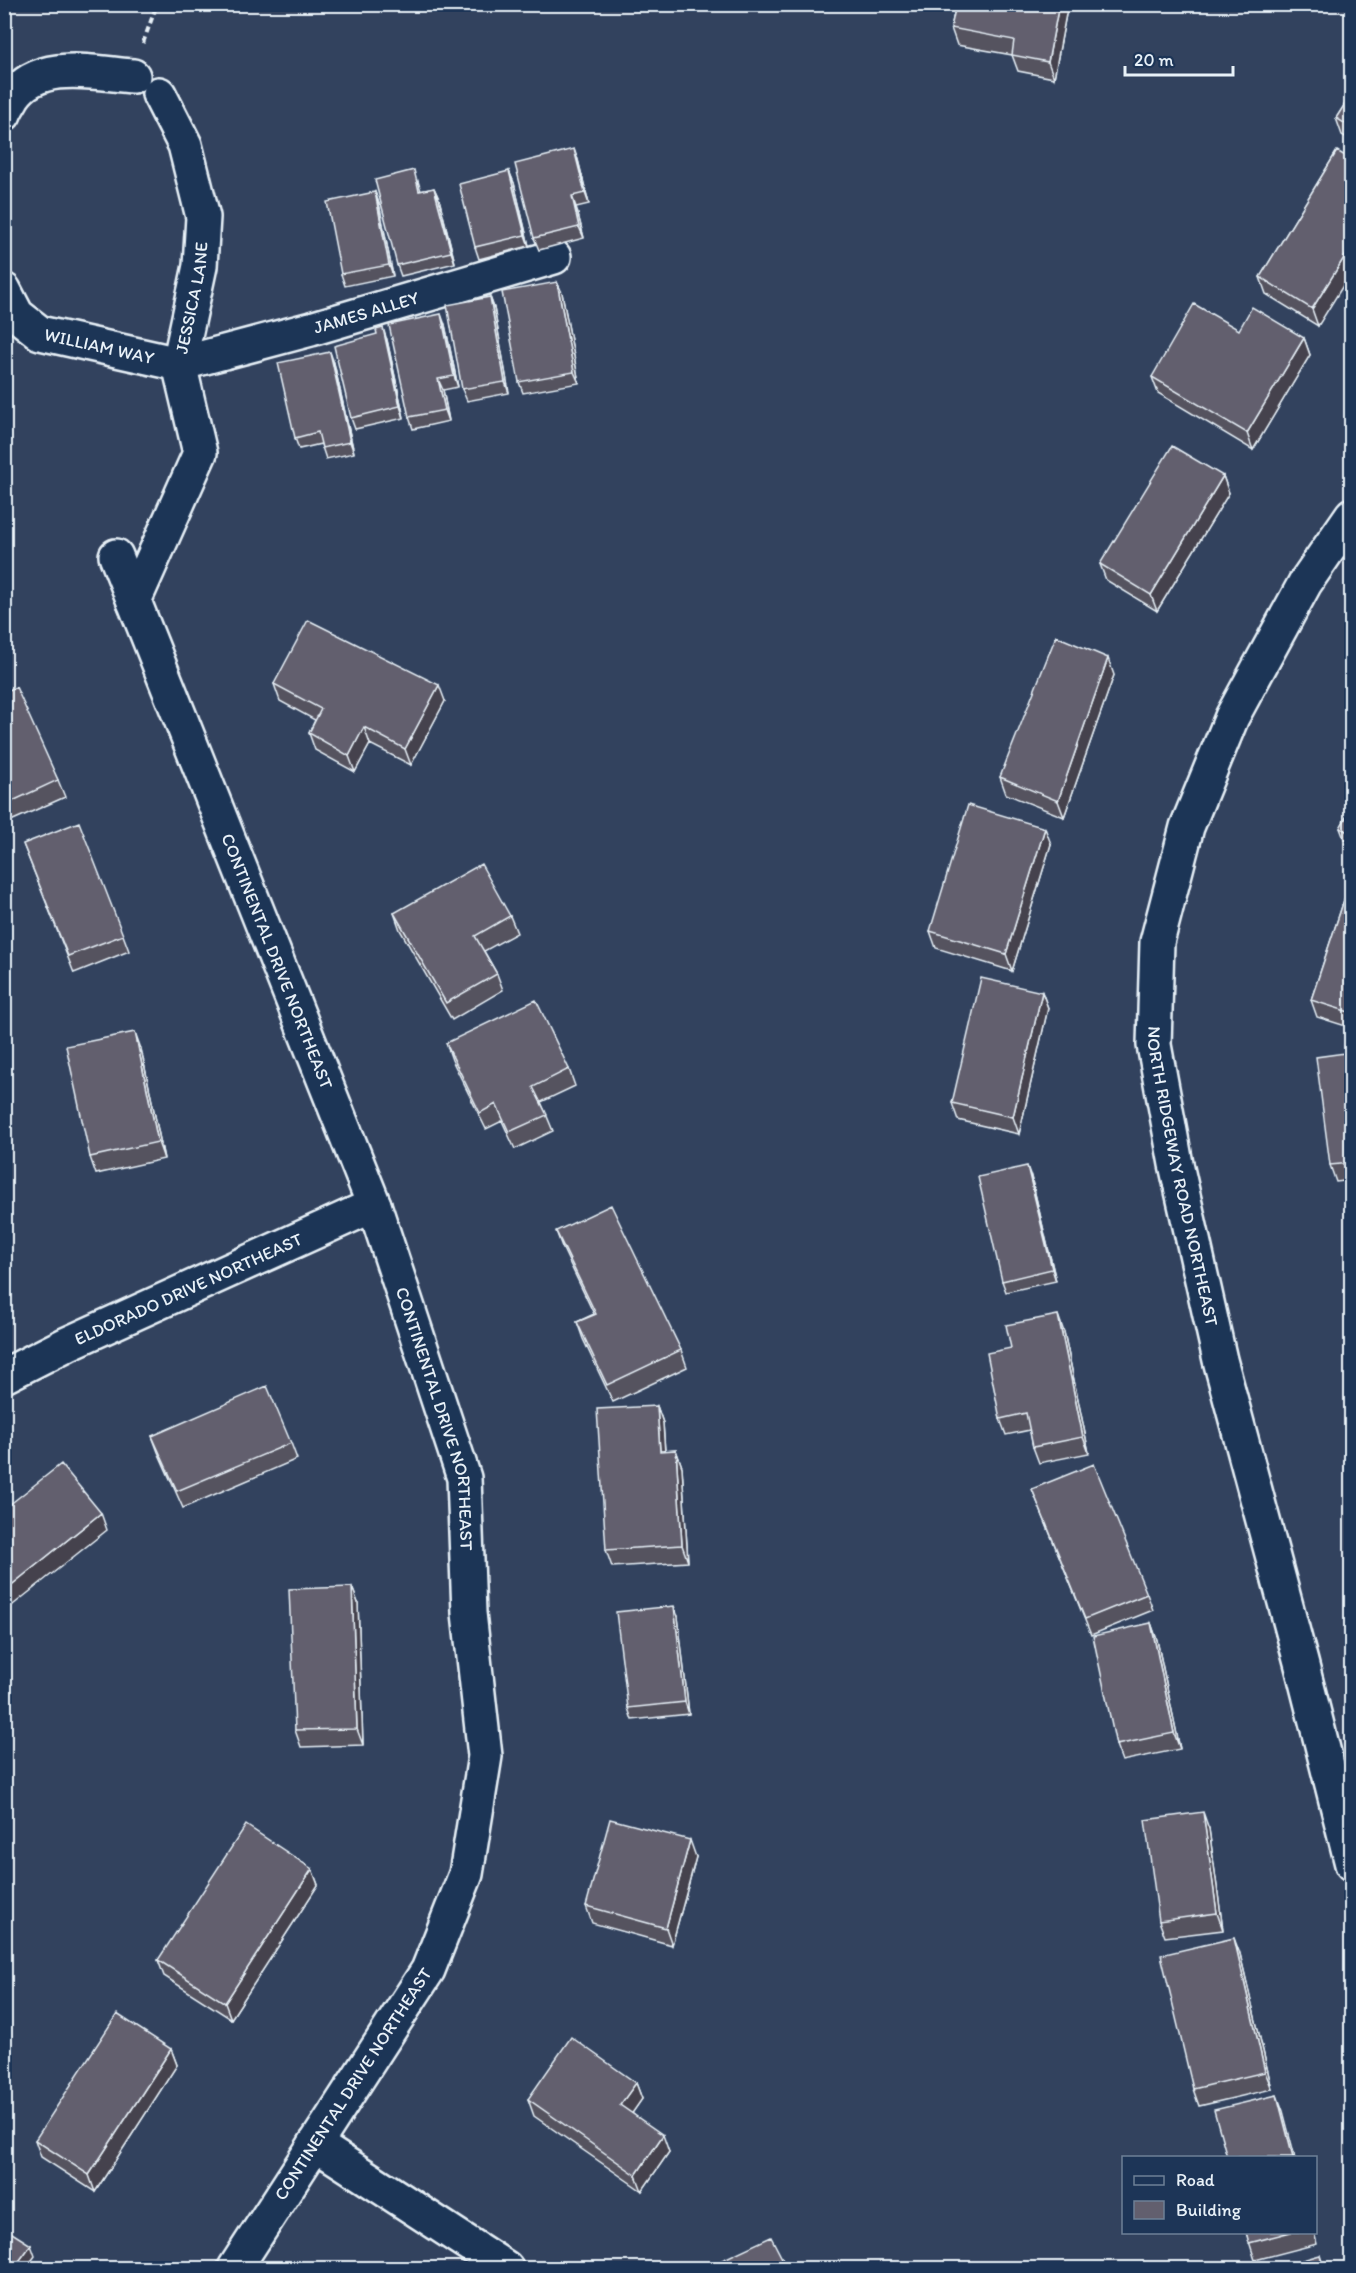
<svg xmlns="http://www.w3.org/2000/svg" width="1356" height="2273" font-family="Itim,sans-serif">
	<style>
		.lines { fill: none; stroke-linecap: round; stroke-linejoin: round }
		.minor-casing { stroke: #e8f1f8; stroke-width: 38 }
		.path { stroke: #e8f1f8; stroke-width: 4; stroke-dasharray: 6 4.5; stroke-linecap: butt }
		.minor { stroke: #1d3557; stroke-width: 33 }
		.wall { fill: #54525f; stroke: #e8f1f8; stroke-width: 1.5 }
		.shaded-wall { fill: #45424d; stroke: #e8f1f8; stroke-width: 1.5 }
		.building { fill: #625f6e; stroke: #e8f1f8; stroke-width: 1.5 }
		.labels { text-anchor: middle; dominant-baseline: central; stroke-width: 5; stroke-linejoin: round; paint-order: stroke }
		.street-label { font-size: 18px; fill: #e8f1f8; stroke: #1d3557 }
	</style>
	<rect width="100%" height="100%" fill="#32425e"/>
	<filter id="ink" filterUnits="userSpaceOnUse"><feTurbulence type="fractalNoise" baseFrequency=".0167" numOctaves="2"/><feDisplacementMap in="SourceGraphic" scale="12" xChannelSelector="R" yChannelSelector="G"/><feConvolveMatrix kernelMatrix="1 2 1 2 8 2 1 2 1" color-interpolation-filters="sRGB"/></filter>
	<g filter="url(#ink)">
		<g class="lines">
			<g class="minor-casing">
				<g id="minor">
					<path d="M 4,114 C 6,108 10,103 13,97 C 38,59 95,73 133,76"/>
					<path id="s1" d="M 4,290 L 17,315 L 40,333 L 179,364 L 311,329 L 554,257"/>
					<path id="s2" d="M 1352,515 L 1305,583 L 1232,717 L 1187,827 L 1157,942 L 1154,1045 L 1176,1164 L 1220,1360 L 1301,1662 L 1352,1864"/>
					<path id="s3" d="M 116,556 L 374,1205 L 464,1478 L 469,1613 L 485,1756 L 466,1874 L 428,1970 L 235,2268"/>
					<path id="s4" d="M 134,601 L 200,453 L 179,364 L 200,266 L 203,217 L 185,145 L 159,94"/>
					<path id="s5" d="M 4,1376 L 67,1344 L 374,1205"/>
					<path d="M 315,2144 L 506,2268"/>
				</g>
			</g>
			<path class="path" d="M 143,43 L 157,4"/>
			<use href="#minor" class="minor"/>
		</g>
		<path class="wall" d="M 956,4 L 1065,4 L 1067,9 L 1054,78 L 1018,71 L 1012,55 L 957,45 L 951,28 Z
			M 1352,93 L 1352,141 L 1342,135 L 1336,118 Z
			M 1337,151 L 1318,326 L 1266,294 L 1260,277 Z
			M 578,160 L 589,204 L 576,207 L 584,238 L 539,250 L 534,238 Z
			M 509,171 L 514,183 L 529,246 L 479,259 L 475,247 Z
			M 418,181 L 421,191 L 434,188 L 439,199 L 455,263 L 401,276 L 397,265 Z
			M 375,192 L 379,204 L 393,276 L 345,286 L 341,274 Z
			M 557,282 L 562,293 L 579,383 L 523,393 L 519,382 Z
			M 490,297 L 494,308 L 509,393 L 467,401 L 462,389 Z
			M 445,325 L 458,387 L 443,390 L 449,421 L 413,429 L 409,417 Z
			M 1239,330 L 1304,338 L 1310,355 L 1253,450 L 1158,393 L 1152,377 Z
			M 387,340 L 404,418 L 355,429 L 351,418 Z
			M 334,363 L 354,453 L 326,459 L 321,444 L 299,449 L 295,438 Z
			M 1223,476 L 1229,493 L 1157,611 L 1106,580 L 1100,564 Z
			M 1114,675 L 1064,817 L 1006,794 L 1000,777 Z
			M 274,684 L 445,701 L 411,765 L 370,744 L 355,772 L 315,750 L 309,733 L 315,720 L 280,701 Z
			M 4,692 L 58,780 L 65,797 L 4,824 Z
			M 1352,807 L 1352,847 L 1346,844 L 1340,828 Z
			M 23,844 L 123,935 L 129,951 L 74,973 Z
			M 1051,844 L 1012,971 L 936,948 L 930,931 Z
			M 1352,876 L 1352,1028 L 1317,1017 L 1311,1000 Z
			M 394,913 L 510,916 L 517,933 L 484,951 L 497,974 L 503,990 L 452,1020 L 400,930 Z
			M 1042,992 L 1048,1008 L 1019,1134 L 958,1120 L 952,1103 Z
			M 446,1043 L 569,1069 L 575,1086 L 541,1102 L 553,1131 L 515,1149 L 502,1121 L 486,1129 L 452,1060 Z
			M 141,1049 L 164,1159 L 96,1174 L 90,1157 Z
			M 1352,1052 L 1352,1180 L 1336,1182 L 1330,1165 Z
			M 1031,1177 L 1056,1281 L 1006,1292 L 1002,1281 Z
			M 556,1231 L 681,1350 L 687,1367 L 613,1402 L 583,1339 L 577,1322 L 594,1314 L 562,1247 Z
			M 1064,1332 L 1089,1453 L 1039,1463 L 1033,1447 L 1030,1430 L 1006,1435 L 1000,1419 L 1011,1348 Z
			M 657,1406 L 663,1423 L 665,1451 L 676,1450 L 682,1467 L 688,1562 L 612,1567 L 606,1550 Z
			M 152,1436 L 291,1443 L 297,1459 L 183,1508 L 158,1452 Z
			M 1032,1489 L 1147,1594 L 1153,1610 L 1091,1635 Z
			M 352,1587 L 358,1603 L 363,1745 L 301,1747 L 295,1730 Z
			M 678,1617 L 689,1714 L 632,1720 L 628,1708 Z
			M 1151,1623 L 1157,1640 L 1180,1749 L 1122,1761 L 1116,1745 Z
			M 1209,1829 L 1223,1930 L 1165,1937 L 1159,1921 Z
			M 696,1857 L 672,1945 L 592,1923 L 586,1906 Z
			M 312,1869 L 318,1885 L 231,2019 L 164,1976 L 158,1960 Z
			M 1240,1954 L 1272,2089 L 1199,2106 L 1193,2089 Z
			M 171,2049 L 177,2065 L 95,2192 L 41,2157 L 35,2140 Z
			M 636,2083 L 642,2099 L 632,2113 L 669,2152 L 642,2191 L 534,2116 L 528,2099 Z
			M 1246,2232 L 1314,2232 L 1317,2244 L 1255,2260 Z"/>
		<path class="shaded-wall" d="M 1059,4 L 1065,4 L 1067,9 L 1054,78 L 1048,62 Z
			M 574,149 L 578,160 L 589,204 L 585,193 Z
			M 509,171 L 514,183 L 529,246 L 525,235 Z
			M 434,188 L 439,199 L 455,263 L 451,252 Z
			M 375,192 L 379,204 L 393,276 L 389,265 Z
			M 572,196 L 576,207 L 584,238 L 579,227 Z
			M 1352,245 L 1352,271 L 1318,326 L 1312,309 Z
			M 557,282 L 562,293 L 579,383 L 574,372 Z
			M 490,297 L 494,308 L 509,393 L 505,382 Z
			M 441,314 L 445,325 L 458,387 L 454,376 Z
			M 383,328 L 387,340 L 404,418 L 400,406 Z
			M 1304,338 L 1310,355 L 1253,450 L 1247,433 Z
			M 330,352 L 334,363 L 354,453 L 350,442 Z
			M 438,379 L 443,390 L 449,421 L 445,410 Z
			M 1223,476 L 1229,493 L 1157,611 L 1151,595 Z
			M 1108,658 L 1114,675 L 1064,817 L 1058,801 Z
			M 439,685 L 445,701 L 411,765 L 405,749 Z
			M 364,727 L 370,744 L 355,772 L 349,756 Z
			M 1045,828 L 1051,844 L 1012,971 L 1006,954 Z
			M 1042,992 L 1048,1008 L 1019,1134 L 1013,1117 Z
			M 135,1032 L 141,1049 L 164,1159 L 158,1142 Z
			M 1027,1166 L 1031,1177 L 1056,1281 L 1052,1269 Z
			M 1058,1315 L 1064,1332 L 1089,1453 L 1083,1437 Z
			M 657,1406 L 663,1423 L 666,1468 L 660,1451 Z
			M 676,1450 L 682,1467 L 688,1562 L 682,1545 Z
			M 101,1513 L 107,1530 L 4,1612 L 4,1591 Z
			M 352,1587 L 358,1603 L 363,1745 L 357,1729 Z
			M 674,1606 L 678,1617 L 689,1714 L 685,1702 Z
			M 1151,1623 L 1157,1640 L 1180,1749 L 1174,1733 Z
			M 1203,1812 L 1209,1829 L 1223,1930 L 1217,1913 Z
			M 690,1840 L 696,1857 L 672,1945 L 666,1928 Z
			M 312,1869 L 318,1885 L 231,2019 L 225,2003 Z
			M 1234,1938 L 1240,1954 L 1272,2089 L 1265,2072 Z
			M 171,2049 L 177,2065 L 95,2192 L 89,2175 Z
			M 636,2083 L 642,2099 L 626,2122 L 620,2105 Z
			M 1277,2095 L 1283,2111 L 1295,2157 L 1293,2157 Z
			M 663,2135 L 669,2152 L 642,2191 L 636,2175 Z
			M 31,2245 L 35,2256 L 26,2268 L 14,2268 Z"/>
		<path class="building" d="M 956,4 L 1059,4 L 1048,62 L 1012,55 L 1014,40 L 951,28 Z
			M 1352,93 L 1352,128 L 1336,118 Z
			M 574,149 L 585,193 L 572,196 L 579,227 L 534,238 L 515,164 Z
			M 1337,151 L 1352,160 L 1352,245 L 1312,309 L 1260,277 Z
			M 414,170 L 419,191 L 434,188 L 451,252 L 397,265 L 375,180 Z
			M 509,171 L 525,235 L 475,247 L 459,184 Z
			M 375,192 L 389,265 L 341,274 L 327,202 Z
			M 557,282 L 574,372 L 519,382 L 502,292 Z
			M 490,297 L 505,382 L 462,389 L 447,305 Z
			M 1194,304 L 1239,330 L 1252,307 L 1304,338 L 1247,433 L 1152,377 Z
			M 441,314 L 454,376 L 438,379 L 445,410 L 409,417 L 389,325 Z
			M 383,328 L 400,406 L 351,418 L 334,346 L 377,334 L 376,330 Z
			M 330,352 L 350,442 L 322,448 L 318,432 L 295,438 L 278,363 Z
			M 1172,446 L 1223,476 L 1151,595 L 1100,564 Z
			M 308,620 L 439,685 L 405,749 L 364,727 L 349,756 L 309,733 L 321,709 L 274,684 Z
			M 1056,636 L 1108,658 L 1058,801 L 1000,777 Z
			M 16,687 L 58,780 L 4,805 L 4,692 Z
			M 968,805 L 1045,828 L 1006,954 L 930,931 Z
			M 1352,807 L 1352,834 L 1340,828 Z
			M 79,822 L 123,935 L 68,956 L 23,844 Z
			M 481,864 L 510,916 L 475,936 L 497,974 L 446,1003 L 394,913 Z
			M 1352,876 L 1352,1013 L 1311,1000 Z
			M 981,978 L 1042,992 L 1013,1117 L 952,1103 Z
			M 536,1000 L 569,1069 L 533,1087 L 547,1115 L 509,1132 L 496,1104 L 480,1113 L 446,1043 Z
			M 135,1032 L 158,1142 L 90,1157 L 66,1046 Z
			M 1352,1052 L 1352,1163 L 1330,1165 L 1316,1057 Z
			M 1027,1166 L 1052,1269 L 1002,1281 L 978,1177 Z
			M 611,1205 L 681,1350 L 607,1385 L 577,1322 L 596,1314 L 556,1231 Z
			M 1058,1315 L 1083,1437 L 1033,1447 L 1026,1413 L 1000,1419 L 987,1353 L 1011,1348 L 1006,1325 Z
			M 267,1386 L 291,1443 L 177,1491 L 152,1436 Z
			M 657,1406 L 660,1451 L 676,1450 L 682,1545 L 606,1550 L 597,1409 Z
			M 61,1464 L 101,1513 L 4,1591 L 4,1509 Z
			M 1094,1464 L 1147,1594 L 1085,1619 L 1032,1489 Z
			M 352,1587 L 357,1729 L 295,1730 L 289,1589 Z
			M 674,1606 L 685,1702 L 628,1708 L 616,1612 Z
			M 1151,1623 L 1174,1733 L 1116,1745 L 1093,1636 Z
			M 1203,1812 L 1217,1913 L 1159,1921 L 1145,1820 Z
			M 610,1819 L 690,1840 L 666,1928 L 586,1906 Z
			M 246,1825 L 312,1869 L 225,2003 L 158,1960 Z
			M 1234,1938 L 1265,2072 L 1193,2089 L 1161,1955 Z
			M 117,2014 L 171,2049 L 89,2175 L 35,2140 Z
			M 571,2037 L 636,2083 L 620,2105 L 663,2135 L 636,2175 L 528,2099 Z
			M 1277,2095 L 1293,2157 L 1227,2157 L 1214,2110 Z
			M 4,2228 L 31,2245 L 14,2268 L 4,2268 Z
			M 1246,2232 L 1291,2232 L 1249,2243 Z
			M 771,2237 L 787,2268 L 705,2268 Z
			M 1320,2255 L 1324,2268 L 1275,2268 Z"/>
	</g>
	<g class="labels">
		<g class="street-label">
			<text stroke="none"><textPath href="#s4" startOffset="321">JESSICA LANE</textPath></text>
			<text stroke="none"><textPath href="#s1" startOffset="394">JAMES ALLEY</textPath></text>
			<text stroke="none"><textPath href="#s1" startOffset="118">WILLIAM WAY</textPath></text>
			<text stroke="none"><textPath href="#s3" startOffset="436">CONTINENTAL DRIVE NORTHEAST</textPath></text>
			<text stroke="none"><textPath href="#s2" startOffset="710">NORTH RIDGEWAY ROAD NORTHEAST</textPath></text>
			<text stroke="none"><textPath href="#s5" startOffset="204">ELDORADO DRIVE NORTHEAST</textPath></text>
			<text stroke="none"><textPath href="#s3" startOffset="922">CONTINENTAL DRIVE NORTHEAST</textPath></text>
			<text transform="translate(353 2084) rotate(-57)">CONTINENTAL DRIVE NORTHEAST</text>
		</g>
	</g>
	<rect width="1356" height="2273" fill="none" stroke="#1d3557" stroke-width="24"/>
	<rect x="12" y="12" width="1332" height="2249" fill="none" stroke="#e8f1f8" stroke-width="2" filter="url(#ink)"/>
	<rect x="1122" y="2156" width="195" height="78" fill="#1d3557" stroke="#6e8097" stroke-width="1.5"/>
	<rect x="1134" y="2176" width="30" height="9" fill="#1d3557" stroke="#6e8097" stroke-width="1.5"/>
	<text x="1176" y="2186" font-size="18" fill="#e8f1f8">Road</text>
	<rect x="1134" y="2201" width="30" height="18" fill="#625f6e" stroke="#6e8097" stroke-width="1.5"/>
	<text x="1176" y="2216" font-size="18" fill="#e8f1f8">Building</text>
	<path d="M1125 66v9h108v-9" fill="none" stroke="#e8f1f8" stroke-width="3"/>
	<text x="1134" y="66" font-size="18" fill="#e8f1f8" stroke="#1d3557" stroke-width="4.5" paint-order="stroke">20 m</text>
</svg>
